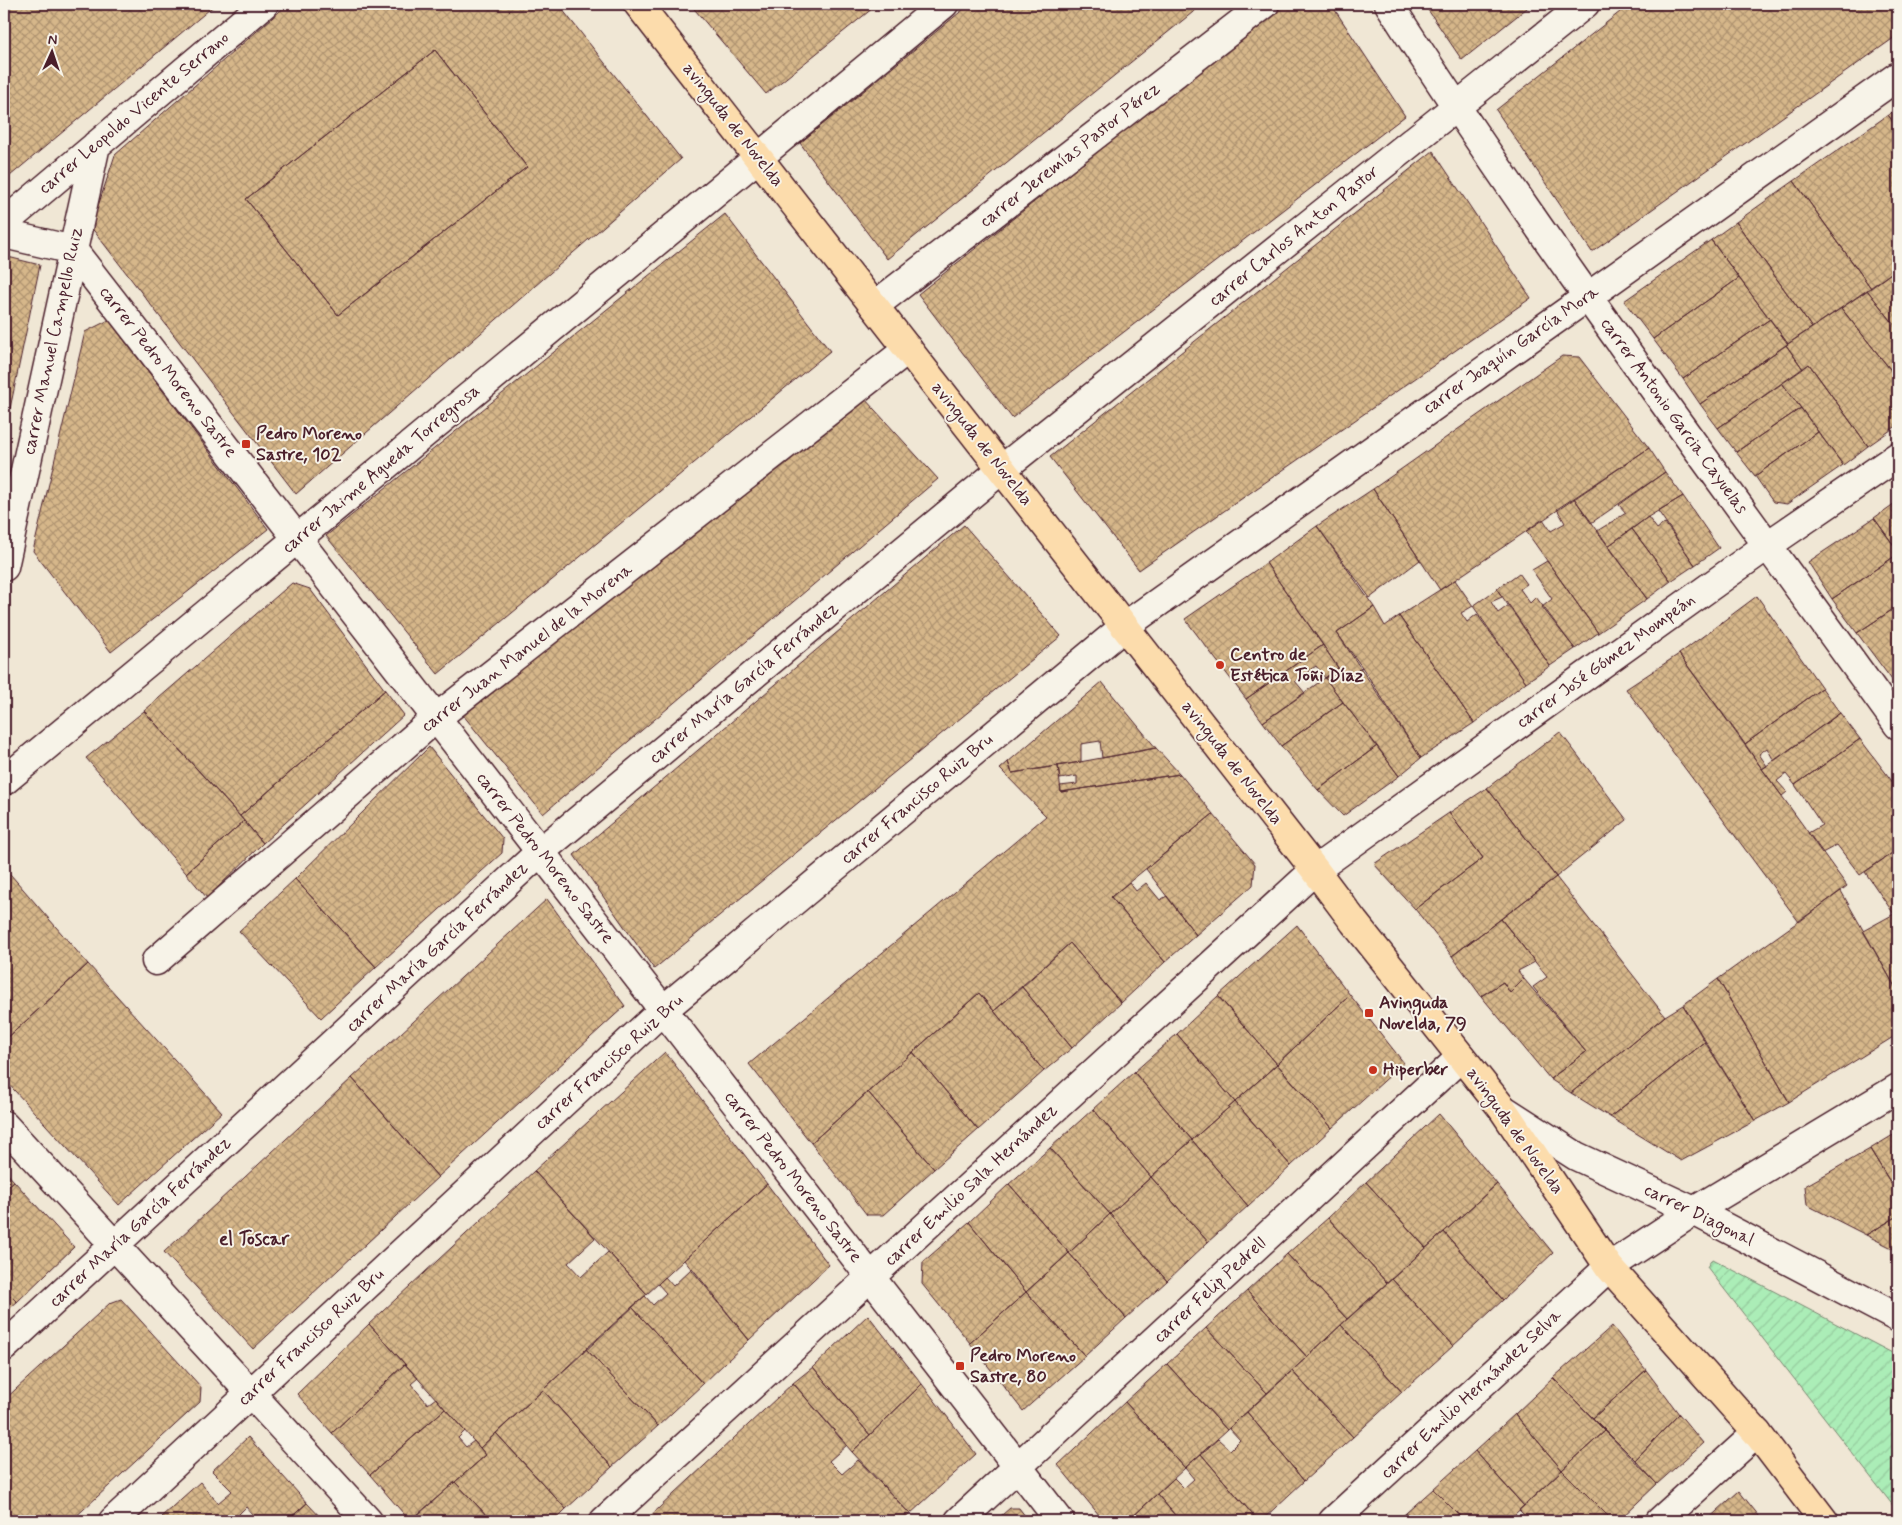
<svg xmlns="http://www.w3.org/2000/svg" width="1902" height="1525" font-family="Mynerve,sans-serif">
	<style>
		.garden { fill: url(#garden-furrows); stroke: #7a8671 }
		.building { fill: url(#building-cross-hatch); stroke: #4a1f2b; fill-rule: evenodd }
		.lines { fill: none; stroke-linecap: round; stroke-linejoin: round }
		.minor-casing { stroke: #4a1f2b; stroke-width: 31 }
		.major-casing { stroke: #4a1f2b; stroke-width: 31 }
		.minor { stroke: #f7f3e8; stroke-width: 28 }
		.major { stroke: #fcdcac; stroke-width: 28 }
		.poi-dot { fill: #c8321e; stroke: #f7f3e8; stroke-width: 2 }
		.labels { text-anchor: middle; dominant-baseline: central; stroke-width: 4; stroke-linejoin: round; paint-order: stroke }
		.street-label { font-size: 18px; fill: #4a1f2b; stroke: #f7f3e8 }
		.poi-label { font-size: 18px; font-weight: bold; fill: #4a1f2b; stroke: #f7f3e8; text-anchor: start }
		.neighbourhood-label { font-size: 19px; font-weight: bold; fill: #4a1f2b; stroke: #f7f3e8 }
	</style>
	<defs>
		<pattern id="garden-furrows" width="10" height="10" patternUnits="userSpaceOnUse" patternTransform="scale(1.25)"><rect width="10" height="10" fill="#abedb7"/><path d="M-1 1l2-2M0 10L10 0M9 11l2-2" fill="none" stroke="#95cb9e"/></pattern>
		<pattern id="building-cross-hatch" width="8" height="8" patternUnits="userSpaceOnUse" patternTransform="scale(1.25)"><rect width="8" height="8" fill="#d6b78a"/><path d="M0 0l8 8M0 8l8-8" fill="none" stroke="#b09471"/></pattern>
	</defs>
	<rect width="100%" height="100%" fill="#f0e7d5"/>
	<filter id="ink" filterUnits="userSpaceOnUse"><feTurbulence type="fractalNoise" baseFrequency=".02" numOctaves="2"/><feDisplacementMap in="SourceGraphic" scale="10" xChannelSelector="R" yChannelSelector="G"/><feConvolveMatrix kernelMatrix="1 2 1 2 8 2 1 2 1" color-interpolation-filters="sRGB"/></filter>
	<g filter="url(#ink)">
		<path class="garden" d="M 1712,1259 L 1898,1356 L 1898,1512 L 1707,1267 Z"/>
		<path class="building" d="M 4,4 L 216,4 L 4,181 Z
			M 288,4 L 558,4 L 681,159 L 296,494 L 91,227 L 115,155 ZM 435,50 L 527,167 L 338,315 L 246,199 Z
			M 690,4 L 878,4 L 766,94 Z
			M 970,4 L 1203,4 L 887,259 L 800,143 Z
			M 1284,4 L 1331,4 L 1405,116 L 1012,418 L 918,294 Z
			M 1424,4 L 1532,4 L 1462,60 Z
			M 1630,4 L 1898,4 L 1898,35 L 1592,252 L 1496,110 Z
			M 435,50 L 527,167 L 338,315 L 246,199 Z
			M 1898,108 L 1898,128 L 1888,115 Z
			M 1888,115 L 1898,128 L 1898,268 L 1871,288 L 1794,181 Z
			M 1433,151 L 1531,298 L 1139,570 L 1050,457 Z
			M 1794,181 L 1871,288 L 1812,328 L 1736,222 Z
			M 725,214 L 830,351 L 438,674 L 326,536 Z
			M 1736,222 L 1812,328 L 1788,344 L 1711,240 Z
			M 1711,240 L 1739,278 L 1653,339 L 1624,301 Z
			M 4,256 L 40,265 L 7,423 L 4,422 Z
			M 1898,268 L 1898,329 L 1867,290 Z
			M 1739,278 L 1770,319 L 1683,379 L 1653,339 Z
			M 1867,290 L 1898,329 L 1898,379 L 1841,308 Z
			M 1841,308 L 1898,379 L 1898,425 L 1868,446 L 1809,364 L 1803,369 L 1786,345 Z
			M 1770,319 L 1788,344 L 1700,404 L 1683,379 Z
			M 109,320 L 268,529 L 111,652 L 33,551 L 85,332 Z
			M 1786,345 L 1803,369 L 1718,428 L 1700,404 Z
			M 1562,356 L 1579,357 L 1649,448 L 1440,590 L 1373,489 Z
			M 1809,364 L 1868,446 L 1843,465 L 1782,383 Z
			M 1782,383 L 1801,408 L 1736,452 L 1718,428 Z
			M 864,398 L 938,479 L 543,814 L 463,715 Z
			M 1801,408 L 1818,432 L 1755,476 L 1736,452 Z
			M 1818,432 L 1843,465 L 1787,504 L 1773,502 L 1755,476 Z
			M 1649,448 L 1665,472 L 1591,523 L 1574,498 Z
			M 1665,472 L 1683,496 L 1648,517 L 1608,546 L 1597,531 L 1626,513 L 1619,505 Z
			M 1373,489 L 1420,560 L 1370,598 L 1317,526 Z
			M 1683,496 L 1719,548 L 1695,565 L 1658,511 Z
			M 1574,498 L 1647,599 L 1598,633 L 1526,531 L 1543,519 L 1551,531 L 1565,523 L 1557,509 Z
			M 1898,501 L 1898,551 L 1874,518 Z
			M 1648,517 L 1657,529 L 1665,523 L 1695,565 L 1671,581 L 1632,529 Z
			M 1874,518 L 1898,551 L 1898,554 L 1832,599 L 1808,562 Z
			M 964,525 L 1061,636 L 654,969 L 574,855 Z
			M 1317,526 L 1374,607 L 1337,633 L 1362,667 L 1346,679 L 1266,563 Z
			M 1632,529 L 1671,581 L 1647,599 L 1608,546 Z
			M 1898,554 L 1898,606 L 1857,633 L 1832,599 Z
			M 1547,561 L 1598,633 L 1575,649 L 1542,607 L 1552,599 L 1532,570 Z
			M 1266,563 L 1323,645 L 1246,699 L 1185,619 Z
			M 1519,573 L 1527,584 L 1520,589 L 1530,603 L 1536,597 L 1575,649 L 1550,666 L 1497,589 Z
			M 1455,580 L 1473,606 L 1461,613 L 1467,622 L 1477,614 L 1526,682 L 1474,723 L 1399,616 Z
			M 292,583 L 310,589 L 385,690 L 240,816 L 144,711 Z
			M 1497,589 L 1502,597 L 1491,602 L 1498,613 L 1509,605 L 1550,666 L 1526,682 L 1473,606 Z
			M 1757,596 L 1822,688 L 1745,744 L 1679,654 Z
			M 1898,606 L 1898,676 L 1892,680 L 1857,633 Z
			M 1374,607 L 1385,626 L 1399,616 L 1474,723 L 1421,758 L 1337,633 Z
			M 1323,645 L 1338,668 L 1325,678 L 1316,666 L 1295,681 L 1305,693 L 1263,722 L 1246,699 Z
			M 1679,654 L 1847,886 L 1799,922 L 1626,689 Z
			M 1362,667 L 1421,758 L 1399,776 L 1325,678 L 1338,668 L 1346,679 Z
			M 1898,676 L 1898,689 L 1892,680 Z
			M 1325,678 L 1343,702 L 1281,746 L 1263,722 Z
			M 1102,682 L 1156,748 L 1102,758 L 1100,741 L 1081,744 L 1081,762 L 1012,773 L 1008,762 Z
			M 1822,688 L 1840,713 L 1774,761 L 1767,748 L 1759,754 L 1767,766 L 1762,769 L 1745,744 Z
			M 385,690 L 404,715 L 263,843 L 240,816 Z
			M 1343,702 L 1377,746 L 1318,790 L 1281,746 Z
			M 144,711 L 244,821 L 186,873 L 86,758 Z
			M 1840,713 L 1860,739 L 1795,785 L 1786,774 L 1777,781 L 1787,792 L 1782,796 L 1762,769 Z
			M 1560,732 L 1627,820 L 1556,877 L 1487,788 Z
			M 1860,739 L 1898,789 L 1898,849 L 1860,875 L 1837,845 L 1822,853 L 1808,833 L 1822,825 L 1795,785 Z
			M 1377,746 L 1399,776 L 1343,816 L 1318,790 Z
			M 429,747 L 503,839 L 502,853 L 376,967 L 295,879 Z
			M 1156,748 L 1180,774 L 1061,792 L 1060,786 L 1077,784 L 1077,776 L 1060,779 L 1058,766 Z
			M 1008,762 L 1012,773 L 1058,766 L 1061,792 L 1180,774 L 1213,814 L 1111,897 L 1165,962 L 1121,1003 L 1070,943 L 994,1011 L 979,993 L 811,1143 L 749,1064 L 1046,816 L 1000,769 Z
			M 1487,788 L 1556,877 L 1452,956 L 1415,909 L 1483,858 L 1449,813 Z
			M 1449,813 L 1483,858 L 1415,909 L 1374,864 Z
			M 1213,814 L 1255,864 L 1253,885 L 1196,935 L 1146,869 Z
			M 244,821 L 263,843 L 207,898 L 186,873 Z
			M 1898,849 L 1898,920 L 1865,872 Z
			M 4,867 L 88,964 L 4,1041 Z
			M 1556,877 L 1665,1016 L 1571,1093 L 1550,1079 L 1586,1052 L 1533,987 L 1547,977 L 1501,919 Z
			M 295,879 L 376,967 L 321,1018 L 239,931 Z
			M 1129,882 L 1136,891 L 1146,883 L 1160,900 L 1167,896 L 1196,935 L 1165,962 L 1111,897 Z
			M 1841,891 L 1898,992 L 1898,1034 L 1789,1102 L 1718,979 Z
			M 547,899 L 625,1006 L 438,1177 L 352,1078 Z
			M 1894,914 L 1898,920 L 1898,992 L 1863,931 Z
			M 1501,919 L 1535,962 L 1518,971 L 1524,979 L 1510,993 L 1503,982 L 1481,996 L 1452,956 Z
			M 1297,925 L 1350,995 L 1277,1064 L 1218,996 Z
			M 1070,943 L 1121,1003 L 1072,1048 L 1022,987 Z
			M 88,964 L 222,1112 L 119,1205 L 4,1079 L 4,1041 Z
			M 1524,979 L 1586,1052 L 1550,1079 L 1481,996 L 1503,982 L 1510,993 Z
			M 1718,979 L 1789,1102 L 1755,1121 L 1683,1005 Z
			M 1022,987 L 1072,1048 L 1044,1071 L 994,1011 Z
			M 979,993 L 1044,1071 L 978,1130 L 913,1052 Z
			M 1350,995 L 1404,1063 L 1332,1128 L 1277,1064 Z
			M 1218,996 L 1277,1064 L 1235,1102 L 1177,1034 Z
			M 1683,1005 L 1705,1042 L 1610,1117 L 1571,1093 L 1665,1016 Z
			M 1177,1034 L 1235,1102 L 1192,1140 L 1134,1072 Z
			M 1705,1042 L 1755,1121 L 1681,1161 L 1610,1117 Z
			M 665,1052 L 767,1184 L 647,1294 L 534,1171 Z
			M 913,1052 L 978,1130 L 934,1169 L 868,1092 Z
			M 1277,1064 L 1332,1128 L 1291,1166 L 1235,1102 Z
			M 1134,1072 L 1192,1140 L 1151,1177 L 1093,1109 Z
			M 352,1078 L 438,1177 L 253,1349 L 164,1252 Z
			M 868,1092 L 934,1169 L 883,1215 L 867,1215 L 811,1143 Z
			M 1235,1102 L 1291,1166 L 1248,1206 L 1192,1140 Z
			M 1093,1109 L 1151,1177 L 1110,1214 L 1050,1148 Z
			M 1439,1114 L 1497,1184 L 1426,1248 L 1366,1182 Z
			M 1898,1132 L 1898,1195 L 1870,1149 Z
			M 1192,1140 L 1248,1206 L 1208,1242 L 1151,1177 Z
			M 1050,1148 L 1110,1214 L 1069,1253 L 1009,1184 Z
			M 1870,1149 L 1898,1195 L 1898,1216 L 1866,1235 L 1807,1205 L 1805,1186 Z
			M 4,1170 L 14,1181 L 4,1190 Z
			M 534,1171 L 595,1238 L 568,1263 L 581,1277 L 608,1252 L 647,1294 L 480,1448 L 369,1324 Z
			M 1151,1177 L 1208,1242 L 1167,1281 L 1110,1214 Z
			M 14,1181 L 74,1247 L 17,1302 L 4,1289 L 4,1190 Z
			M 1366,1182 L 1426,1248 L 1387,1283 L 1328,1218 Z
			M 767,1184 L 829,1265 L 749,1340 L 684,1260 Z
			M 1009,1184 L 1069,1253 L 1026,1292 L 969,1222 Z
			M 1497,1184 L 1553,1253 L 1503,1300 L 1444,1232 Z
			M 1110,1214 L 1167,1281 L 1126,1318 L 1069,1253 Z
			M 1898,1216 L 1898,1251 L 1866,1235 Z
			M 1328,1218 L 1387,1283 L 1347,1319 L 1287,1254 Z
			M 969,1222 L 1026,1292 L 970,1343 L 922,1284 L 923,1262 Z
			M 1444,1232 L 1503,1300 L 1453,1346 L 1392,1279 Z
			M 1069,1253 L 1126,1318 L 1085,1356 L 1026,1292 Z
			M 1287,1254 L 1347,1319 L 1307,1357 L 1247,1291 Z
			M 692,1268 L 749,1340 L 703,1384 L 632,1307 L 645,1296 L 653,1305 L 666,1293 L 658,1284 L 665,1277 L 673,1286 Z
			M 1392,1279 L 1453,1346 L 1402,1392 L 1341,1325 Z
			M 4,1289 L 17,1302 L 4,1313 Z
			M 1247,1291 L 1307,1357 L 1267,1393 L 1206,1328 Z
			M 1026,1292 L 1085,1356 L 1023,1411 L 970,1343 Z
			M 121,1299 L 201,1387 L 200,1402 L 71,1521 L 4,1521 L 4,1400 L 110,1303 Z
			M 632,1307 L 703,1384 L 658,1426 L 586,1349 Z
			M 868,1315 L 922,1384 L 870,1435 L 813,1367 Z
			M 369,1324 L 405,1364 L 332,1433 L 297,1394 Z
			M 1341,1325 L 1402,1392 L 1353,1437 L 1292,1371 Z
			M 1612,1326 L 1646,1370 L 1593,1418 L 1553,1378 Z
			M 1206,1328 L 1267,1393 L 1227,1430 L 1167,1364 Z
			M 586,1349 L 658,1426 L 612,1467 L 543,1390 Z
			M 405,1364 L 418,1378 L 411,1384 L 428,1404 L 436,1398 L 445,1409 L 370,1475 L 332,1433 Z
			M 1167,1364 L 1227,1430 L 1185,1468 L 1125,1402 Z
			M 813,1367 L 870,1435 L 852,1452 L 793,1383 Z
			M 1646,1370 L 1679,1414 L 1635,1460 L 1593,1418 Z
			M 1292,1371 L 1353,1437 L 1304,1481 L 1247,1412 Z
			M 1553,1378 L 1605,1431 L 1562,1470 L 1515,1414 Z
			M 793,1383 L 847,1445 L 829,1461 L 842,1474 L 858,1460 L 910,1514 L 902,1521 L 645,1521 Z
			M 922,1384 L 976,1454 L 910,1514 L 852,1452 Z
			M 543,1390 L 612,1467 L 566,1509 L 496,1433 Z
			M 1125,1402 L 1185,1468 L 1128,1521 L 1104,1521 L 1058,1465 Z
			M 445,1409 L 465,1431 L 458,1438 L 466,1447 L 474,1441 L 486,1455 L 410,1521 L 370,1475 Z
			M 1247,1412 L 1304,1481 L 1261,1521 L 1258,1521 L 1201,1454 L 1218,1439 L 1230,1450 L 1240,1440 L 1229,1428 Z
			M 1515,1414 L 1562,1470 L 1524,1506 L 1475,1451 Z
			M 1679,1414 L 1703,1443 L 1657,1484 L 1635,1460 Z
			M 1605,1431 L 1657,1484 L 1618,1521 L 1613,1521 L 1562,1470 Z
			M 496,1433 L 566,1509 L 554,1521 L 492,1521 L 455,1482 L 486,1455 L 480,1448 Z
			M 248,1437 L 307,1503 L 287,1521 L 258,1521 L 246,1507 L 239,1514 L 246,1521 L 167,1521 L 162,1516 L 200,1482 L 218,1503 L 232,1491 L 212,1471 Z
			M 1475,1451 L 1524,1506 L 1507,1521 L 1465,1521 L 1433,1489 Z
			M 1201,1454 L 1258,1521 L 1180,1521 L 1157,1494 L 1174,1478 L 1184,1488 L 1194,1479 L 1185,1468 Z
			M 1562,1470 L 1613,1521 L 1530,1521 L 1519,1510 Z
			M 455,1482 L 492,1521 L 411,1521 Z
			M 1433,1489 L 1465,1521 L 1397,1521 Z
			M 1739,1491 L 1763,1521 L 1706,1521 Z
			M 1157,1494 L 1180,1521 L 1128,1521 Z
			M 307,1503 L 324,1521 L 287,1521 Z
			M 1010,1508 L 1019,1508 L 1029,1521 L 995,1521 Z"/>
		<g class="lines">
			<g class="minor-casing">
				<path id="minor" d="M 1389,4 C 1548,252 1726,486 1898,725
					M 4,223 L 264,4
					M 4,234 L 73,250 L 1060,1521
					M 874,306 L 1265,4
					M 4,567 L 96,145
					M 4,781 L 944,4
					M 156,961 L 436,718 L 908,349
					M 1503,1109 L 1576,1156 L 1694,1211 L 1898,1318
					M 4,1125 L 368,1521
					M 4,1347 L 540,852 L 1002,469 L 1585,4
					M 113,1521 L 663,1010 L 1125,626 L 1898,76
					M 604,1521 L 1315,870 L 1768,545 L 1898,456
					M 959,1521 L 1461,1057
					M 1333,1521 L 1609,1267 L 1694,1211 L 1898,1088
					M 1660,1521 L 1757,1433"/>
			</g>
			<g class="major-casing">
				<path id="major" d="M 638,4 L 1315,870 L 1354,922 L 1502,1108 L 1609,1267 L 1757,1433 L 1824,1521"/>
			</g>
			<use href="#minor" class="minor"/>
			<use href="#major" class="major"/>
		</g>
	</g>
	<g class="poi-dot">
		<rect x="241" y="439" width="10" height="10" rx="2.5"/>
		<circle cx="1220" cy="665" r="5"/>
		<rect x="1364" y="1008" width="10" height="10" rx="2.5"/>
		<circle cx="1373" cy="1070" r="5"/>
		<rect x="955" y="1361" width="10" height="10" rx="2.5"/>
	</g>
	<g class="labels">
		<g class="street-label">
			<text transform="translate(134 113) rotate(-40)">carrer Leopoldo Vicente Serrano</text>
			<text transform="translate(733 125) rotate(52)">avinguda de Novelda</text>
			<text transform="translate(1070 155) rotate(-38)">carrer Jeremías Pastor Pérez</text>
			<text transform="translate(1294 236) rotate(-39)">carrer Carlos Anton Pastor</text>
			<text transform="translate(53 341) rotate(-78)">carrer Manuel Campello Ruiz</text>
			<text transform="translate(1511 350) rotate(-35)">carrer Joaquín García Mora</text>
			<text transform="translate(168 372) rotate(52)">carrer Pedro Moreno Sastre</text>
			<text transform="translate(1674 416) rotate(54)">carrer Antonio Garcia Cayuelas</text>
			<text transform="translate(982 444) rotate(52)">avinguda de Novelda</text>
			<text transform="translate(381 469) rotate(-40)">carrer Jaime Agueda Torregrosa</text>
			<text transform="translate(527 648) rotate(-38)">carrer Juan Manuel de la Morena</text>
			<text transform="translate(1606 661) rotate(-36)">carrer José Gómez Mompeán</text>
			<text transform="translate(744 683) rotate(-40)">carrer María García Ferrández</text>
			<text transform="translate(1232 763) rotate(52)">avinguda de Novelda</text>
			<text transform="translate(917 799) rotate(-40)">carrer Francisco Ruiz Bru</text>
			<text transform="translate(545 858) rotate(52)">carrer Pedro Moreno Sastre</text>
			<text transform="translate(437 947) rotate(-43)">carrer María García Ferrández</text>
			<text transform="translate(609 1062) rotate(-42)">carrer Francisco Ruiz Bru</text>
			<text transform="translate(1515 1131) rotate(54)">avinguda de Novelda</text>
			<text transform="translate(793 1177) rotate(52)">carrer Pedro Moreno Sastre</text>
			<text transform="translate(971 1185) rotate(-43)">carrer Emilio Sala Hernández</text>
			<text transform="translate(1699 1215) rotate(26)">carrer Diagonal</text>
			<text transform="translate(140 1222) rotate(-43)">carrer María García Ferrández</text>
			<text transform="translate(1210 1290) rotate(-43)">carrer Felip Pedrell</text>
			<text transform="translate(311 1337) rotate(-43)">carrer Francisco Ruiz Bru</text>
			<text transform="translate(1471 1394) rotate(-43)">carrer Emilio Hernández Selva</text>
		</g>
		<g class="poi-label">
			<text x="256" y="434">Pedro Moreno<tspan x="256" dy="21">Sastre, 102</tspan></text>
			<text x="1230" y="655">Centro de<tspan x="1230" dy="21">Estética Toñi Díaz</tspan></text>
			<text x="1379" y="1003">Avinguda<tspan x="1379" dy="21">Novelda, 79</tspan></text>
			<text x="1383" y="1070">Hiperber</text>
			<text x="970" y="1356">Pedro Moreno<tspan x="970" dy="21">Sastre, 80</tspan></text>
		</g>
		<g class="neighbourhood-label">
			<text x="254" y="1239">el Toscar</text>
		</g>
	</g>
	<rect width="1902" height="1525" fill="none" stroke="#f7f3e8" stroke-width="20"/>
	<rect x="10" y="10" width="1882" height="1505" fill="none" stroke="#4a1f2b" stroke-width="2" filter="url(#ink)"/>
	<g transform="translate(52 52) rotate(3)" stroke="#f7f3e8" stroke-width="4" paint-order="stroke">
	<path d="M0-4L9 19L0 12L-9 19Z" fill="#4a1f2b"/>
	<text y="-8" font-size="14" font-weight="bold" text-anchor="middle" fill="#4a1f2b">N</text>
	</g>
</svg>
